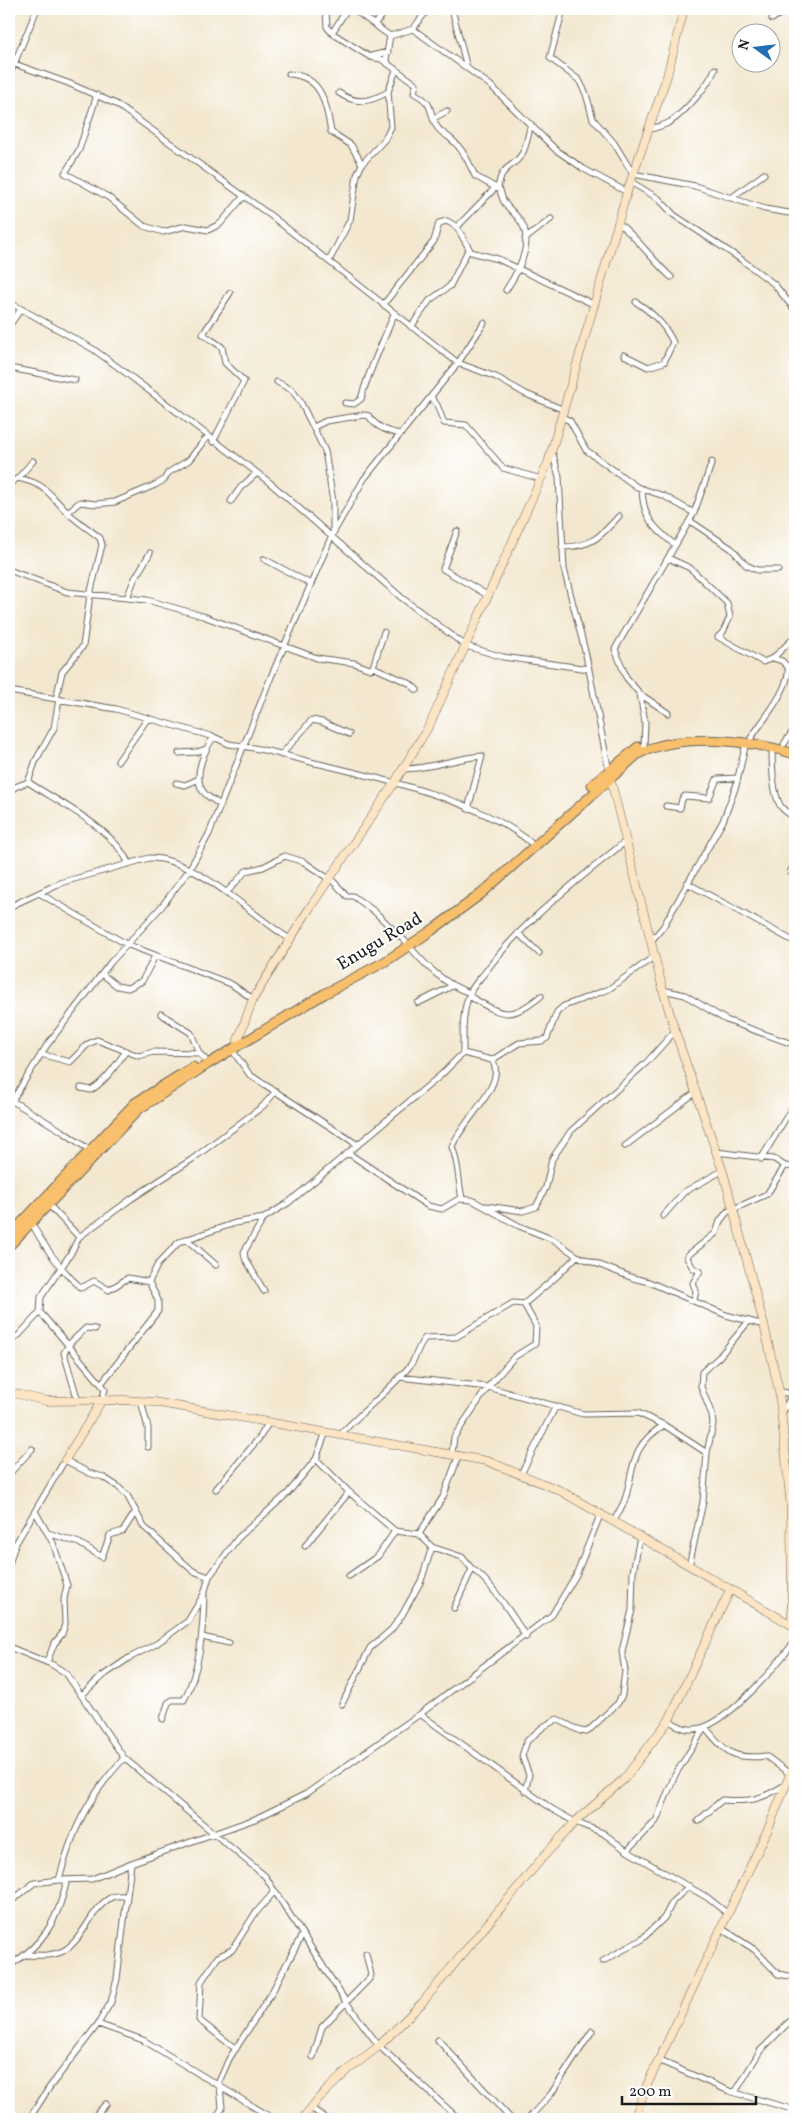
<svg xmlns="http://www.w3.org/2000/svg" width="804" height="2128" font-family="Vollkorn,serif">
	<style>
		.lines { fill: none; stroke-linecap: round; stroke-linejoin: round }
		.street-casing { stroke: #67635b; stroke-width: 7 }
		.secondary-casing { stroke: #67635b; stroke-width: 9 }
		.primary-casing { stroke: #67635b; stroke-width: 11 }
		.street { stroke: #fff; stroke-width: 5 }
		.secondary { stroke: #fce5c4; stroke-width: 8 }
		.primary { stroke: #f8bf6c; stroke-width: 9 }
		.labels { text-anchor: middle; dominant-baseline: central; stroke-width: 4; stroke-linejoin: round; paint-order: stroke }
		.street-label { font-size: 18px; fill: #1c1c1c; stroke: #fff }
	</style>
	<rect width="100%" height="100%" fill="#fff"/>
	<filter id="ink" filterUnits="userSpaceOnUse"><feTurbulence type="fractalNoise" baseFrequency=".02" numOctaves="2"/><feDisplacementMap in="SourceGraphic" scale="10" xChannelSelector="R" yChannelSelector="G"/><feConvolveMatrix kernelMatrix="1 2 1 2 8 2 1 2 1" color-interpolation-filters="sRGB"/></filter>
	<filter id="wash" filterUnits="userSpaceOnUse"><feTurbulence type="fractalNoise" baseFrequency=".0096" numOctaves="4" result="noise"/><feDisplacementMap in="SourceGraphic" scale="20" xChannelSelector="R" yChannelSelector="G"/><feGaussianBlur stdDeviation="1.12" result="paint"/><feColorMatrix in="noise" values="0 0 0 0 0 0 0 0 0 0 0 0 0 0 0 0 0 1.4 0 .05"/><feComposite in="paint" operator="in"/></filter>
	<g filter="url(#wash)">
		<rect width="100%" height="100%" fill="#f3e7cf"/>
	</g>
	<g filter="url(#ink)">
		<g class="lines">
			<g class="street-casing">
				<path id="street" d="M 326,9 L 327,27 L 332,33 L 370,57 L 381,59 L 416,84 L 414,93 C 436,105 427,110 437,127 C 441,133 447,135 452,140 C 463,149 469,163 475,176 L 500,190 C 504,207 508,206 518,218 C 537,239 518,272 506,290
					M 353,9 L 390,36
					M 452,9 L 467,68
					M 563,9 L 550,58 L 579,80 L 586,94 L 593,119 L 614,143 L 633,174 L 695,186 L 765,209 L 795,214
					M 772,19 L 788,9
					M 374,24 L 381,17 L 384,9
					M 413,29 L 428,9
					M 332,33 L 347,9
					M 390,36 L 413,29 L 490,85 L 556,150 L 584,169 L 627,192
					M 371,56 L 388,52
					M 9,62 L 68,83 L 116,104 L 270,215 L 458,363 L 496,377 L 526,394 L 564,410
					M 388,63 L 386,59 L 390,36
					M 289,74 C 322,76 326,103 331,132 L 351,145 L 362,164
					M 9,76 L 37,9
					M 339,93 C 357,105 370,102 388,92 L 396,70
					M 97,95 L 79,150 L 65,173 L 108,197 L 144,226 L 163,232 L 186,226 L 208,230 L 220,224 L 244,196
					M 434,118 L 447,111
					M 647,130 C 655,128 663,126 670,122 C 684,113 709,85 715,69
					M 631,182 L 659,199 L 674,215 L 742,260 L 774,284 L 795,310
					M 498,188 C 502,163 512,170 522,154 C 527,145 528,134 531,124
					M 731,198 L 764,174
					M 618,223 C 639,239 652,260 671,277
					M 457,227 L 496,187
					M 525,239 L 551,219
					M 329,261 L 350,220 L 357,175 L 362,164 L 385,139 L 391,127 L 388,92
					M 9,302 L 93,349 L 122,370 L 269,482 L 402,598 L 466,646 L 503,657 L 589,669
					M 383,305 L 434,241 L 439,223 L 447,221 L 457,227 L 471,252 L 498,259 L 595,305
					M 9,326 L 21,309
					M 411,327 L 430,300 L 450,286 L 468,250
					M 624,355 L 648,367 L 664,362 L 673,342 C 664,324 653,313 636,302
					M 9,368 L 75,380
					M 277,382 L 292,390 L 300,401 L 325,451 L 333,502 L 333,530
					M 431,397 L 437,405 L 444,423 L 466,425 L 503,468 L 541,479
					M 345,403 L 354,404 L 361,399 C 369,369 383,343 394,314
					M 562,417 L 570,421 L 586,450 L 637,487 L 664,496 L 694,513
					M 314,427 L 326,421 L 364,415 L 369,416 C 376,428 389,432 401,434
					M 213,442 L 244,381 L 225,363 L 222,347 L 203,334 L 230,293
					M 552,451 L 559,477 L 564,569 L 586,655 L 609,771
					M 18,478 C 44,484 46,490 63,508 C 73,519 88,528 100,538 L 102,545 L 90,595 L 83,646 L 62,672 L 56,699
					M 9,484 L 18,478 L 33,461
					M 642,489 C 643,518 653,527 675,545
					M 231,501 L 241,487 L 257,473
					M 68,512 L 80,502 L 96,504 L 115,502 L 155,485 L 164,480 L 168,473 L 189,460 L 207,437
					M 690,521 L 732,549 L 746,565 L 757,570 L 778,570
					M 457,531 L 443,569 L 489,596
					M 562,547 C 591,547 600,537 619,516
					M 668,558 L 690,568 L 727,603 L 730,617 L 723,632 L 718,637 L 763,662 L 773,658 L 795,637
					M 264,559 L 311,584
					M 9,570 L 67,592 L 147,600 L 203,616 L 317,658 L 354,663 L 370,669 L 373,667 L 409,683 L 417,690
					M 127,598 L 134,580 L 150,553
					M 373,667 L 384,632
					M 9,691 L 116,709 L 214,737 L 229,744 C 257,747 284,755 311,762 C 375,777 480,800 530,842
					M 640,694 L 668,713
					M 214,737 C 205,749 193,775 202,790 C 205,796 215,801 221,805
					M 751,738 C 762,721 791,688 788,667 L 782,661 L 773,658
					M 784,744 L 795,728
					M 644,745 L 645,722 L 640,694 L 626,677 L 615,649 L 694,513 L 712,462
					M 772,747 C 772,762 772,796 782,808 C 786,812 791,815 795,818
					M 179,753 L 197,752 L 206,749
					M 281,755 L 312,720 L 322,722 L 349,734
					M 118,761 L 148,718
					M 403,769 C 430,769 455,758 482,756 L 468,809
					M 28,782 C 61,804 113,828 129,864
					M 176,783 L 185,785 L 199,779
					M 9,793 L 15,787 L 28,782 L 36,760 L 54,728 L 59,699
					M 666,806 L 680,808 L 682,799 L 685,796 L 709,798 L 717,779 L 738,778
					M 790,872 L 795,864
					M 330,878 L 347,896 L 353,896 L 374,911 L 406,942
					M 687,883 L 795,942
					M 227,892 L 246,871 L 263,867 L 285,856 L 304,862 L 329,879
					M 39,893 L 126,944 L 231,984 L 253,999
					M 9,907 L 60,883 L 149,858 C 195,857 252,916 290,939
					M 518,933 L 539,953
					M 652,940 L 663,927 L 723,821 L 736,786 L 746,743
					M 409,946 C 427,967 444,984 470,993
					M 102,974 L 117,986 L 128,988 L 142,981 L 155,956
					M 663,990 L 685,995 L 726,1020 L 795,1045
					M 469,996 C 502,1015 509,1022 541,996
					M 418,1003 L 452,986
					M 161,1014 L 191,1033 L 199,1053 L 205,1059
					M 232,1050 L 250,1075 L 358,1145
					M 463,1053 L 492,1060 L 519,1043 L 542,1041 L 547,1038 L 557,1012 L 564,1006 L 609,989 L 655,956
					M 41,1054 L 70,1062 L 88,1044 L 97,1040 L 139,1056 L 153,1052 L 199,1053
					M 81,1088 L 91,1090 C 106,1081 116,1065 126,1051
					M 9,1099 L 62,1131 L 91,1151
					M 12,1101 L 47,1045 L 111,962 L 162,906 L 189,870 L 209,834 L 268,684 L 332,535 L 364,479 L 458,363 L 484,323
					M 625,1146 L 696,1092
					M 716,1152 L 774,1159 L 785,1166 L 795,1167
					M 348,1153 L 428,1206 L 442,1209 L 459,1199 L 472,1200 L 519,1226 L 554,1240 L 577,1256 L 633,1278 L 649,1282 L 726,1315 L 764,1325
					M 761,1159 L 795,1103
					M 462,1198 C 458,1181 459,1163 452,1147 C 459,1124 509,1083 492,1060
					M 48,1204 L 79,1237
					M 486,1206 L 523,1211 L 536,1207 L 546,1187 L 552,1159 L 571,1131 L 646,1063 L 675,1031
					M 663,1216 L 684,1192 L 722,1171
					M 31,1222 C 44,1247 59,1268 81,1288 L 94,1281 L 109,1290 L 128,1278 L 149,1282
					M 186,1239 L 216,1265
					M 264,1291 L 245,1258 L 244,1252 L 264,1218
					M 694,1300 L 696,1291 L 693,1283 L 700,1271 L 693,1268 L 687,1258 L 688,1255 L 716,1233 L 720,1221 L 727,1212 L 767,1194 L 785,1166
					M 524,1304 L 557,1276 L 577,1256
					M 9,1342 L 19,1335 L 40,1312
					M 399,1377 L 488,1387 L 583,1414 L 638,1413 L 664,1425 L 707,1453
					M 101,1384 L 40,1312 L 41,1297 L 71,1253 L 79,1237 L 131,1199 L 191,1160 L 263,1106 L 276,1091
					M 779,1391 L 790,1394 L 795,1400
					M 790,1394 L 795,1380
					M 102,1400 L 105,1389 L 101,1384 L 158,1311 L 158,1300 L 149,1282 L 158,1264 L 179,1242 L 235,1223 L 264,1218 L 288,1203 L 441,1075 L 463,1053 C 463,1035 462,1010 470,993 C 473,985 481,978 486,971 C 524,920 577,881 626,841
					M 78,1401 L 64,1353 L 69,1344 L 86,1328 L 95,1329
					M 141,1401 L 148,1428 L 148,1447
					M 782,1414 L 791,1396
					M 340,1435 C 362,1411 387,1393 408,1368 C 416,1360 417,1347 425,1338 L 456,1337 L 513,1303 L 524,1304 L 536,1326 L 535,1344 L 514,1357 L 488,1387 L 454,1437 L 452,1453
					M 316,1459 L 349,1492 L 395,1531 L 419,1534 L 443,1497 L 459,1455
					M 9,1474 L 32,1449
					M 521,1474 L 556,1406
					M 216,1489 L 260,1437 L 269,1422
					M 35,1511 L 53,1543 L 67,1585 L 64,1599 L 65,1624 L 62,1634 L 54,1644 L 47,1662
					M 614,1521 C 618,1513 624,1504 626,1496 C 635,1463 631,1446 664,1425
					M 48,1533 L 79,1543 L 102,1557 L 110,1535 L 123,1531 L 136,1511
					M 419,1534 L 432,1547 L 462,1557 L 472,1569 L 454,1608
					M 305,1546 L 349,1492
					M 9,1564 L 15,1545 L 65,1460 L 89,1473 L 103,1477 L 117,1486 L 127,1495 L 144,1527 L 193,1571 L 209,1577
					M 689,1566 L 703,1502 L 707,1453 L 713,1424 L 712,1415 L 701,1387 L 702,1372 L 719,1357 L 749,1321
					M 472,1569 C 489,1579 515,1619 526,1637
					M 349,1576 L 378,1556 L 395,1531
					M 202,1637 L 229,1643
					M 9,1647 L 51,1664 L 66,1673 L 124,1758 L 265,1876 L 346,2002 L 379,2046 L 459,2119
					M 82,1695 L 101,1677 L 129,1658 L 156,1644 L 188,1621 L 204,1594 L 209,1577 L 238,1538 L 288,1493 L 316,1459 L 326,1432
					M 342,1704 L 370,1648 L 391,1630 L 402,1615 L 421,1581 L 432,1547
					M 420,1714 L 552,1809 L 575,1822 L 603,1833 L 627,1851 L 708,1898 L 728,1914
					M 163,1719 L 168,1703 L 172,1700 L 184,1700 C 200,1670 203,1631 204,1597
					M 669,1720 C 679,1728 691,1732 704,1727 C 733,1717 776,1666 795,1641
					M 525,1791 L 529,1775 L 522,1756 L 527,1741 L 543,1727 L 557,1719 L 580,1731 L 587,1732 L 618,1703 L 622,1695 L 625,1671 L 622,1651 L 632,1610 L 633,1572 L 640,1537
					M 698,1821 L 722,1800 C 750,1802 761,1800 785,1785
					M 627,1851 L 656,1821 L 675,1775 L 705,1727 C 726,1752 732,1760 766,1756 L 790,1774
					M 59,1880 C 72,1830 88,1797 124,1758
					M 9,1903 L 34,1883 L 59,1880 L 92,1879 L 131,1863 L 255,1819 L 306,1794 L 420,1714 L 552,1615 L 576,1575 L 601,1513
					M 721,1928 L 755,1950 L 778,1974 L 795,1977
					M 25,1955 C 37,1955 51,1957 63,1951 C 84,1940 91,1907 112,1897 C 116,1895 123,1896 127,1896
					M 603,1961 L 641,1940 L 664,1918 L 673,1901 L 689,1886
					M 9,1966 C 44,1944 58,1920 67,1880
					M 98,2024 L 143,2040 L 274,2119
					M 438,2040 L 511,2119
					M 236,2049 L 199,2020 L 201,1982 L 218,1957 L 232,1950 L 254,1915 L 274,1892
					M 313,2057 L 322,2027 L 369,1979 L 371,1975 L 366,1954
					M 658,2060 L 722,2088 L 732,2092 L 736,2091 L 760,2051 L 789,2022
					M 218,2084 L 229,2059 L 271,1994 L 302,1935
					M 732,2092 L 795,2110
					M 311,2108 L 327,2119
					M 29,2119 L 49,2088 L 98,2024 L 111,2002 L 117,1979 L 131,1863
					M 92,2119 L 106,2104
					M 216,2119 L 222,2108 L 220,2086
					M 528,2119 L 551,2094 L 592,2031"/>
			</g>
			<g class="secondary-casing">
				<path id="secondary" d="M 610,777 L 663,990 L 675,1031 L 724,1175 L 764,1325 L 779,1391 L 791,1508 L 792,1625
					M 239,1046 L 238,1040 L 253,999 L 309,909 L 395,782 L 430,724 L 548,463 L 627,192 L 667,76 L 684,9
					M 9,1392 L 46,1401 L 124,1400 L 154,1402 L 487,1461 L 559,1490 L 795,1627
					M 65,1460 L 102,1400
					M 302,2119 L 319,2098 L 348,2070 L 379,2046 L 422,2003 L 543,1857 L 575,1822 L 624,1779 L 669,1720 L 730,1590
					M 634,2119 L 647,2085 L 769,1827 L 795,1762"/>
			</g>
			<g class="primary-casing">
				<path id="primary" d="M 592,785 L 638,747
					M 9,1236 L 135,1103 L 193,1067
					M 9,1246 L 139,1109 L 208,1064 L 324,994 L 386,961 L 431,931 L 481,894 L 638,754 C 681,732 751,740 795,754"/>
			</g>
			<use href="#street" class="street"/>
			<use href="#secondary" class="secondary"/>
			<use href="#primary" class="primary"/>
		</g>
	</g>
	<g class="labels">
		<g class="street-label">
			<text transform="translate(380 942) rotate(-31)">Enugu Road</text>
		</g>
	</g>
	<rect width="804" height="2128" fill="none" stroke="#fff" stroke-width="30"/>
	<g transform="translate(756 48) rotate(285)"><circle r="24" fill="#ffffff" stroke="#a4a4a4"/>
	<path d="M0-4L9 19L0 12L-9 19Z" fill="#1f6fb2"/>
	<text y="-8" font-size="14" font-weight="bold" text-anchor="middle" fill="#1c1c1c">N</text>
	</g>
	<path d="M622 2096v8h134v-8" fill="none" stroke="#1c1c1c" stroke-width="2.5"/>
	<text x="629" y="2096" font-size="15" fill="#1c1c1c" stroke="#ffffff" stroke-width="4" paint-order="stroke">200 m</text>
</svg>
